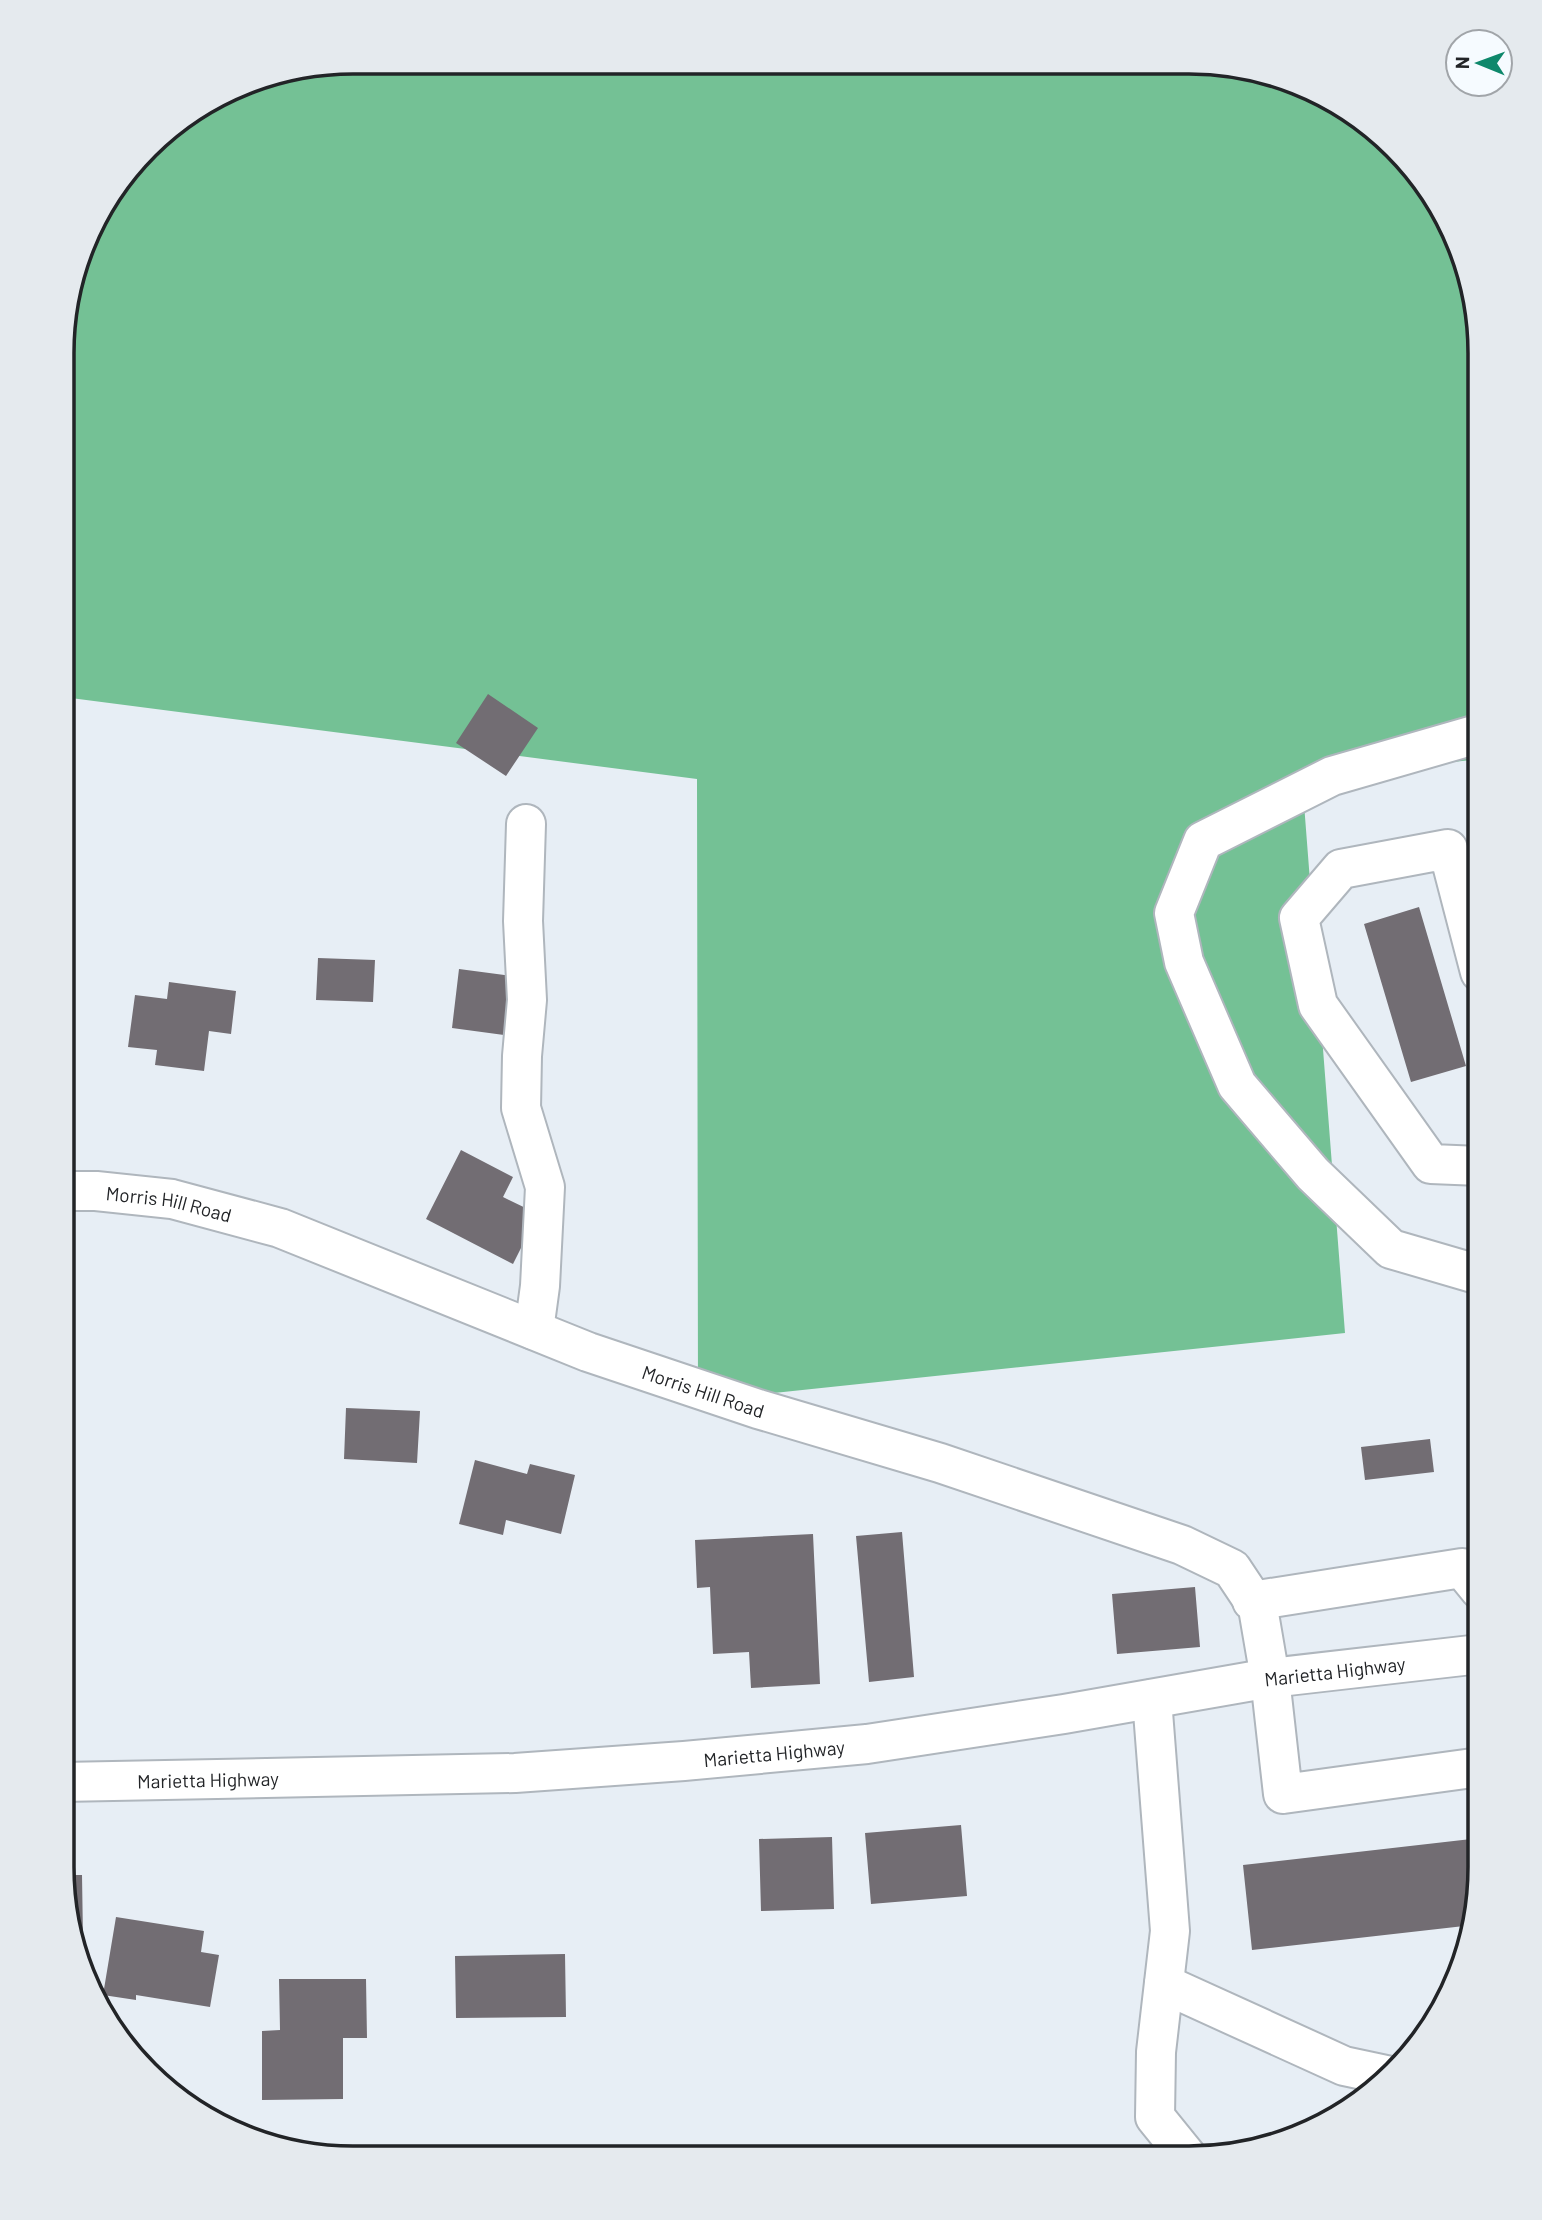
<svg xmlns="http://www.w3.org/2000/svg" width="1542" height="2220" font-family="Barlow,sans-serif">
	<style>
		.forest { fill: #74c195 }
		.building { fill: #726d73 }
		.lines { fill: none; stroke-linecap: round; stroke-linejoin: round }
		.minor-casing { stroke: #afb6bd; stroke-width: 42 }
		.major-casing { stroke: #afb6bd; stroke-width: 42 }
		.minor { stroke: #fff; stroke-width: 38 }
		.major { stroke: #fff; stroke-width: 38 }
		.labels { text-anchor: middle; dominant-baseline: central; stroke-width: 7; stroke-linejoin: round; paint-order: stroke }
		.street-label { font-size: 19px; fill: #222427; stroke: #f6fbff }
		.rim { fill: none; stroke: #222427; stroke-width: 3.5 }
	</style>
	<rect width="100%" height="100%" fill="#e7eef5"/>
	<path class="forest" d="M 353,61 L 1228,64 L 1301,83 L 1366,121 L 1451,224 L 1481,352 L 1481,759 L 1302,778 L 1345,1333 L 698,1401 L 697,779 L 63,697 L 64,314 L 100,207 L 161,133 L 259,77 Z"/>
	<path class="building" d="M 488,694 L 538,728 L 506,776 L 456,743 Z
		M 1419,907 L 1466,1066 L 1411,1082 L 1364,924 Z
		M 318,958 L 375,960 L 373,1002 L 316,1000 Z
		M 459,969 L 512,976 L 504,1035 L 452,1028 Z
		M 169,982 L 236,991 L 231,1034 L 209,1031 L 204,1071 L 155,1065 L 157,1050 L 128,1047 L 135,995 L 167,999 Z
		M 461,1150 L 513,1177 L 503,1197 L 538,1214 L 513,1264 L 426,1219 Z
		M 346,1408 L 420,1411 L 417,1463 L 344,1459 Z
		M 1430,1439 L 1434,1472 L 1365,1480 L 1361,1447 Z
		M 475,1460 L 527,1474 L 530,1464 L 575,1475 L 561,1534 L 506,1520 L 503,1535 L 459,1524 Z
		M 902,1532 L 914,1677 L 869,1682 L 856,1536 Z
		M 813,1534 L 820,1684 L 751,1688 L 749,1652 L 713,1654 L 710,1587 L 697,1588 L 695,1540 Z
		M 1195,1587 L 1200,1647 L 1117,1654 L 1112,1594 Z
		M 961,1825 L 967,1896 L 871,1904 L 865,1833 Z
		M 832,1837 L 834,1909 L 761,1911 L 759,1839 Z
		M 1480,1838 L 1480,1887 L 1473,1925 L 1252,1950 L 1243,1865 Z
		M 63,1875 L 82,1875 L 83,1939 L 78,1939 Z
		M 116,1917 L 204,1931 L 201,1952 L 219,1955 L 210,2007 L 136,1995 L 136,2000 L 103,1995 Z
		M 565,1954 L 566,2017 L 456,2018 L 455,1956 Z
		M 279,1979 L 366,1979 L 367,2038 L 343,2038 L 343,2099 L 262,2100 L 262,2031 L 280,2030 Z"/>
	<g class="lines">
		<g class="minor-casing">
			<g id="minor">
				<path d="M 526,824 L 523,921 L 527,1000 L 522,1056 L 521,1108 L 545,1187 L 540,1286 L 534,1330"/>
				<path d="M 1480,1166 L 1431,1164 L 1318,1005 L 1299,918 L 1341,869 L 1448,849 L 1480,972"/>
				<path id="s1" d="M 62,1191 L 96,1191 L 172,1199 L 280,1228 L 588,1352 L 758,1409 L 940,1463 L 1182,1545 L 1232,1569 L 1258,1608 L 1270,1678 L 1283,1794 L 1480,1767"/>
				<path d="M 1480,1275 L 1391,1249 L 1313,1174 L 1237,1085 L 1184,962 L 1174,913 L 1203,841 L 1332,776 L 1481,733"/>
				<path d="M 1252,1601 L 1462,1568 L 1480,1590"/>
				<path d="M 1152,1699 L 1170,1931 L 1156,2052 L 1155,2117 L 1189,2159"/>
				<path d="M 1164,1984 L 1344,2066 L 1391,2076"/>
			</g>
		</g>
		<g class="major-casing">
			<g id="major">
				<path id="s2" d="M 61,1782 L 515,1773 L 684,1761 L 867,1744 L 1064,1714 L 1270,1678 L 1480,1654"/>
			</g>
		</g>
		<use href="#minor" class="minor"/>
		<use href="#major" class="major"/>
	</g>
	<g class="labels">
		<g class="street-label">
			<text stroke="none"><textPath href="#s1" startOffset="108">Morris Hill Road</textPath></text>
			<text stroke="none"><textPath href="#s1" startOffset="676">Morris Hill Road</textPath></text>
			<text stroke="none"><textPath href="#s2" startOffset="1281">Marietta Highway</textPath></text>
			<text stroke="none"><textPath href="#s2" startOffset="714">Marietta Highway</textPath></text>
			<text stroke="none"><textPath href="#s2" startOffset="147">Marietta Highway</textPath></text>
		</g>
	</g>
	<path d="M0 0H1542V2220H0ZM353 74H1189A279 279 0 0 1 1468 353V1867A279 279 0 0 1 1189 2146H353A279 279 0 0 1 74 1867V353A279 279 0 0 1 353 74Z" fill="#e5eaee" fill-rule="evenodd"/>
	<path class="rim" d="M353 74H1189A279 279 0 0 1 1468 353V1867A279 279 0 0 1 1189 2146H353A279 279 0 0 1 74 1867V353A279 279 0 0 1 353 74Z"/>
	<g transform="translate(1479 63) rotate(271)"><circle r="33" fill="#f6fbff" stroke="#a1a5a9" stroke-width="2"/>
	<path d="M0-5L12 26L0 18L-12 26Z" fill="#0e886b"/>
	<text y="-10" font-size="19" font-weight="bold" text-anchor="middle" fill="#222427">N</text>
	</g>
</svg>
